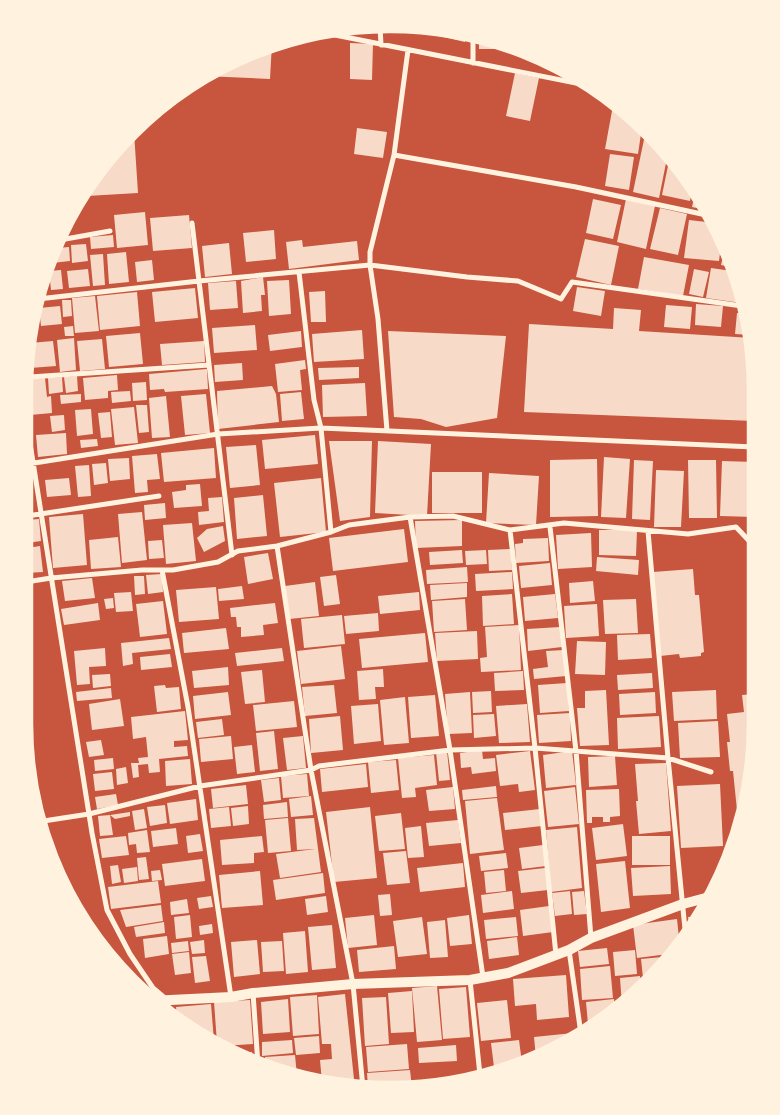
<svg xmlns="http://www.w3.org/2000/svg" width="780" height="1115" font-family="Rubik,sans-serif">
	<style>
		.building { fill: #f7dbc8 }
		.lines { fill: none; stroke-linecap: round; stroke-linejoin: round }
		.minor { stroke: #fff3e0; stroke-width: 5 }
		.secondary { stroke: #fff3e0; stroke-width: 10 }
		.rim { fill: none; stroke: #fff3e0; stroke-width: 2.5 }
	</style>
	<rect width="100%" height="100%" fill="#c8553d"/>
	<path class="building" d="M 387,25 L 414,25 L 427,27 L 426,33 L 387,30 Z
		M 439,29 L 465,33 L 465,42 L 439,36 Z
		M 479,35 L 514,47 L 514,49 L 479,49 Z
		M 272,43 L 270,79 L 203,76 L 207,73 Z
		M 350,43 L 373,44 L 372,80 L 350,79 Z
		M 521,50 L 539,57 L 521,57 Z
		M 515,73 L 539,78 L 530,121 L 506,116 Z
		M 614,100 L 642,127 L 638,154 L 605,149 Z
		M 357,128 L 387,132 L 383,158 L 354,154 Z
		M 646,130 L 668,153 L 659,198 L 633,192 Z
		M 134,132 L 138,193 L 87,196 L 86,190 Z
		M 610,154 L 634,157 L 629,190 L 605,186 Z
		M 670,156 L 692,189 L 690,201 L 662,195 Z
		M 695,193 L 706,210 L 692,207 Z
		M 593,199 L 621,205 L 613,239 L 586,233 Z
		M 626,199 L 655,206 L 646,249 L 617,242 Z
		M 660,208 L 687,214 L 678,255 L 650,249 Z
		M 145,212 L 148,245 L 117,248 L 114,215 Z
		M 189,215 L 192,248 L 153,251 L 150,218 Z
		M 689,220 L 715,223 L 722,238 L 719,261 L 684,258 Z
		M 274,230 L 276,259 L 246,262 L 243,233 Z
		M 113,235 L 114,247 L 91,249 L 90,237 Z
		M 585,239 L 619,246 L 611,285 L 576,277 Z
		M 302,240 L 303,247 L 357,241 L 359,260 L 289,269 L 286,242 Z
		M 229,243 L 232,274 L 205,277 L 202,246 Z
		M 86,244 L 88,261 L 72,263 L 71,245 Z
		M 69,247 L 70,261 L 52,263 L 57,248 Z
		M 725,248 L 730,267 L 721,265 Z
		M 126,252 L 129,282 L 109,284 L 107,254 Z
		M 103,254 L 105,285 L 93,286 L 90,255 Z
		M 644,257 L 689,265 L 683,296 L 638,289 Z
		M 152,260 L 154,280 L 137,282 L 135,262 Z
		M 711,268 L 732,271 L 741,303 L 706,298 Z
		M 88,269 L 90,286 L 69,288 L 67,271 Z
		M 694,269 L 709,272 L 703,297 L 689,294 Z
		M 61,270 L 63,289 L 51,290 L 49,271 Z
		M 263,277 L 265,295 L 261,295 L 262,311 L 243,313 L 241,281 Z
		M 46,278 L 47,291 L 41,292 Z
		M 289,280 L 291,314 L 269,316 L 267,281 Z
		M 236,281 L 238,308 L 210,310 L 208,283 Z
		M 577,287 L 605,291 L 601,316 L 573,311 Z
		M 195,288 L 198,318 L 155,322 L 152,292 Z
		M 325,291 L 326,322 L 311,322 L 309,292 Z
		M 137,292 L 140,326 L 100,330 L 97,296 Z
		M 95,296 L 99,331 L 75,333 L 72,298 Z
		M 62,300 L 71,300 L 72,316 L 63,317 Z
		M 696,304 L 723,306 L 721,327 L 695,325 Z
		M 666,305 L 692,307 L 690,329 L 664,327 Z
		M 60,306 L 62,324 L 41,326 L 39,308 Z
		M 35,308 L 37,337 L 31,338 L 31,318 Z
		M 614,308 L 641,310 L 639,331 L 752,338 L 754,421 L 524,412 L 529,324 L 613,329 Z
		M 737,313 L 744,313 L 751,335 L 735,334 Z
		M 255,325 L 257,350 L 214,353 L 212,328 Z
		M 73,326 L 74,336 L 65,336 L 64,327 Z
		M 362,330 L 364,359 L 314,362 L 312,334 Z
		M 301,331 L 302,347 L 270,351 L 268,335 Z
		M 388,331 L 506,336 L 497,418 L 446,427 L 421,419 L 394,417 Z
		M 140,333 L 143,364 L 109,367 L 106,336 Z
		M 74,338 L 76,370 L 60,372 L 57,340 Z
		M 102,339 L 105,369 L 80,371 L 77,341 Z
		M 53,341 L 56,366 L 30,368 L 30,343 Z
		M 204,341 L 205,362 L 162,365 L 160,344 Z
		M 305,360 L 306,369 L 300,370 L 302,390 L 278,392 L 275,364 Z
		M 242,363 L 243,380 L 215,382 L 214,365 Z
		M 359,367 L 359,378 L 319,380 L 318,368 Z
		M 207,369 L 208,389 L 165,392 L 164,389 L 150,390 L 149,374 Z
		M 117,375 L 118,390 L 108,391 L 108,398 L 85,400 L 83,378 Z
		M 77,376 L 78,391 L 66,393 L 64,377 Z
		M 62,377 L 63,392 L 49,394 L 48,378 Z
		M 45,378 L 47,397 L 51,396 L 52,413 L 30,415 L 30,379 Z
		M 146,382 L 147,400 L 133,401 L 132,383 Z
		M 365,383 L 367,416 L 323,417 L 322,385 Z
		M 272,386 L 276,394 L 279,422 L 218,429 L 217,391 Z
		M 130,391 L 131,401 L 112,403 L 111,392 Z
		M 301,392 L 304,419 L 282,421 L 280,394 Z
		M 81,394 L 81,402 L 61,404 L 60,395 Z
		M 206,394 L 210,433 L 185,435 L 181,396 Z
		M 166,396 L 170,437 L 152,438 L 149,398 Z
		M 136,405 L 147,405 L 149,432 L 139,433 Z
		M 134,407 L 138,443 L 115,445 L 111,409 Z
		M 91,409 L 93,434 L 77,436 L 75,410 Z
		M 110,412 L 112,437 L 101,438 L 98,413 Z
		M 64,415 L 65,430 L 52,432 L 50,416 Z
		M 66,433 L 67,454 L 38,457 L 36,435 Z
		M 315,435 L 318,464 L 265,469 L 262,440 Z
		M 97,439 L 98,446 L 81,448 L 80,440 Z
		M 329,441 L 372,441 L 370,517 L 340,521 Z
		M 378,441 L 431,444 L 427,516 L 375,513 Z
		M 256,445 L 260,485 L 230,488 L 226,447 Z
		M 214,448 L 216,478 L 164,482 L 161,453 Z
		M 157,454 L 160,479 L 147,480 L 148,492 L 135,493 L 132,456 Z
		M 604,457 L 630,459 L 626,518 L 601,517 Z
		M 129,458 L 130,479 L 110,481 L 108,459 Z
		M 597,459 L 598,516 L 550,517 L 550,460 Z
		M 634,460 L 653,461 L 650,520 L 632,519 Z
		M 688,460 L 716,460 L 717,518 L 689,518 Z
		M 722,461 L 754,462 L 754,517 L 720,516 Z
		M 106,463 L 108,483 L 94,485 L 92,464 Z
		M 89,465 L 91,496 L 78,497 L 75,466 Z
		M 28,469 L 31,469 L 33,497 L 28,498 Z
		M 656,470 L 684,471 L 681,527 L 654,527 Z
		M 432,472 L 482,472 L 482,513 L 432,513 Z
		M 489,473 L 539,476 L 536,525 L 486,523 Z
		M 69,478 L 71,495 L 47,497 L 45,480 Z
		M 321,478 L 326,532 L 280,537 L 274,483 Z
		M 200,484 L 202,506 L 174,508 L 172,492 L 186,490 L 186,485 Z
		M 263,495 L 267,536 L 237,539 L 234,498 Z
		M 222,497 L 224,522 L 199,525 L 198,512 L 209,511 L 208,498 Z
		M 165,503 L 166,518 L 145,520 L 144,505 Z
		M 142,512 L 147,560 L 122,563 L 118,514 Z
		M 83,514 L 87,565 L 53,568 L 49,517 Z
		M 39,519 L 41,541 L 27,543 L 27,520 Z
		M 462,520 L 462,546 L 416,548 L 415,521 Z
		M 192,523 L 196,561 L 166,564 L 163,525 Z
		M 223,526 L 225,541 L 204,552 L 197,538 L 207,529 Z
		M 404,529 L 408,562 L 333,571 L 329,538 Z
		M 599,530 L 637,530 L 636,556 L 599,555 Z
		M 591,533 L 592,567 L 558,569 L 556,535 Z
		M 118,537 L 121,567 L 91,569 L 89,540 Z
		M 548,538 L 549,561 L 516,563 L 515,544 L 523,543 L 523,539 Z
		M 162,540 L 164,558 L 149,559 L 148,541 Z
		M 40,546 L 43,572 L 26,573 L 27,548 Z
		M 511,549 L 512,570 L 489,571 L 488,550 Z
		M 462,550 L 463,563 L 430,565 L 429,552 Z
		M 486,550 L 487,564 L 466,565 L 465,551 Z
		M 268,553 L 273,579 L 248,584 L 244,557 Z
		M 597,557 L 639,560 L 638,575 L 596,571 Z
		M 550,563 L 552,585 L 521,588 L 519,566 Z
		M 467,567 L 468,582 L 427,584 L 426,570 Z
		M 693,569 L 695,595 L 699,595 L 704,652 L 701,653 L 701,656 L 680,658 L 679,654 L 660,656 L 653,572 Z
		M 512,572 L 513,589 L 476,591 L 475,574 Z
		M 162,574 L 163,592 L 148,594 L 146,575 Z
		M 336,575 L 340,604 L 324,606 L 320,577 Z
		M 134,576 L 144,576 L 145,594 L 135,595 Z
		M 92,578 L 95,598 L 65,601 L 62,581 Z
		M 593,581 L 595,601 L 570,603 L 569,583 Z
		M 315,582 L 319,616 L 289,619 L 285,586 Z
		M 467,583 L 467,597 L 431,600 L 430,585 Z
		M 242,586 L 244,599 L 219,601 L 218,589 Z
		M 216,587 L 219,619 L 179,622 L 176,590 Z
		M 131,592 L 133,611 L 116,612 L 114,593 Z
		M 419,592 L 420,610 L 380,614 L 378,596 Z
		M 512,594 L 514,624 L 483,626 L 482,596 Z
		M 555,594 L 558,618 L 525,621 L 523,597 Z
		M 113,598 L 114,608 L 106,609 L 104,599 Z
		M 465,599 L 467,630 L 434,632 L 432,601 Z
		M 636,599 L 638,633 L 605,634 L 603,600 Z
		M 163,601 L 167,634 L 140,637 L 136,604 Z
		M 98,603 L 100,620 L 64,625 L 61,609 Z
		M 275,603 L 278,623 L 263,625 L 264,635 L 241,637 L 241,627 L 237,627 L 236,617 L 231,617 L 230,608 Z
		M 597,604 L 599,636 L 566,638 L 564,606 Z
		M 378,613 L 379,631 L 346,634 L 344,616 Z
		M 342,615 L 345,644 L 304,648 L 301,619 Z
		M 519,625 L 521,670 L 481,672 L 480,658 L 487,657 L 485,627 Z
		M 560,627 L 562,647 L 528,651 L 527,629 Z
		M 226,628 L 229,649 L 184,653 L 182,633 Z
		M 477,631 L 478,659 L 437,661 L 435,633 Z
		M 425,633 L 428,662 L 362,668 L 359,639 Z
		M 650,634 L 652,658 L 618,660 L 617,635 Z
		M 169,638 L 171,649 L 132,653 L 133,664 L 123,666 L 121,643 Z
		M 577,641 L 606,642 L 605,675 L 575,674 Z
		M 341,646 L 345,679 L 301,684 L 297,651 Z
		M 105,648 L 106,666 L 89,667 L 90,684 L 77,685 L 74,651 Z
		M 282,648 L 284,661 L 237,666 L 235,653 Z
		M 564,650 L 566,676 L 534,679 L 533,669 L 548,667 L 546,651 Z
		M 170,654 L 172,667 L 141,670 L 140,657 Z
		M 228,667 L 229,685 L 194,688 L 192,671 Z
		M 383,669 L 384,687 L 375,687 L 376,699 L 359,700 L 357,671 Z
		M 262,670 L 265,702 L 245,704 L 241,672 Z
		M 523,671 L 524,690 L 495,691 L 494,673 Z
		M 652,673 L 653,688 L 618,690 L 617,675 Z
		M 110,674 L 111,686 L 93,688 L 92,675 Z
		M 567,683 L 569,711 L 540,713 L 538,685 Z
		M 165,685 L 166,688 L 179,687 L 181,709 L 157,712 L 154,686 Z
		M 334,685 L 337,713 L 305,716 L 302,687 Z
		M 111,688 L 112,698 L 77,701 L 76,692 Z
		M 606,690 L 609,745 L 580,746 L 577,708 L 585,708 L 585,691 Z
		M 716,690 L 717,719 L 674,721 L 672,692 Z
		M 491,691 L 492,712 L 473,713 L 472,692 Z
		M 228,692 L 231,715 L 195,719 L 193,696 Z
		M 470,692 L 472,733 L 448,734 L 445,694 Z
		M 655,692 L 656,713 L 620,715 L 619,694 Z
		M 755,694 L 755,749 L 744,820 L 742,825 L 740,825 L 740,819 L 738,820 L 733,771 L 730,771 L 727,742 L 730,742 L 727,714 L 744,712 L 742,695 Z
		M 435,695 L 439,736 L 411,738 L 408,697 Z
		M 405,697 L 409,743 L 384,745 L 380,700 Z
		M 120,699 L 124,726 L 92,730 L 89,704 Z
		M 294,701 L 297,727 L 256,731 L 253,705 Z
		M 378,704 L 381,741 L 354,744 L 351,706 Z
		M 527,704 L 530,742 L 499,743 L 496,706 Z
		M 185,711 L 188,740 L 174,741 L 174,747 L 187,746 L 188,756 L 159,759 L 160,772 L 149,773 L 148,764 L 138,765 L 139,777 L 133,778 L 131,763 L 139,763 L 138,758 L 148,757 L 146,737 L 133,739 L 131,717 Z
		M 570,713 L 571,741 L 539,743 L 537,715 Z
		M 494,714 L 496,736 L 474,738 L 473,715 Z
		M 340,716 L 343,750 L 311,753 L 309,719 Z
		M 659,716 L 661,747 L 618,749 L 617,718 Z
		M 222,719 L 224,735 L 198,738 L 196,722 Z
		M 718,721 L 720,757 L 680,758 L 678,723 Z
		M 274,731 L 278,769 L 260,771 L 256,733 Z
		M 231,736 L 233,759 L 201,762 L 199,739 Z
		M 303,736 L 306,768 L 287,770 L 283,738 Z
		M 101,740 L 104,755 L 89,757 L 86,742 Z
		M 252,745 L 255,772 L 237,774 L 234,747 Z
		M 482,750 L 483,759 L 495,758 L 496,771 L 472,774 L 471,767 L 461,768 L 460,753 Z
		M 447,751 L 450,780 L 439,781 L 436,752 Z
		M 530,751 L 535,790 L 519,792 L 518,784 L 500,786 L 496,755 Z
		M 572,751 L 576,785 L 546,788 L 543,755 Z
		M 434,755 L 437,785 L 415,788 L 416,797 L 402,798 L 398,758 Z
		M 615,756 L 617,785 L 589,787 L 588,757 Z
		M 113,758 L 114,769 L 95,771 L 94,760 Z
		M 190,759 L 192,784 L 166,786 L 165,761 Z
		M 396,760 L 399,790 L 371,793 L 368,762 Z
		M 666,763 L 671,831 L 639,834 L 636,801 L 638,801 L 635,764 Z
		M 366,764 L 368,787 L 322,792 L 320,769 Z
		M 126,767 L 128,783 L 117,785 L 116,769 Z
		M 112,772 L 114,789 L 95,791 L 93,774 Z
		M 307,774 L 309,796 L 283,798 L 281,776 Z
		M 279,778 L 281,800 L 264,802 L 261,780 Z
		M 720,784 L 723,846 L 681,848 L 677,786 Z
		M 246,785 L 248,804 L 213,808 L 211,789 Z
		M 496,786 L 497,797 L 463,800 L 462,790 Z
		M 453,787 L 455,809 L 429,811 L 426,790 Z
		M 575,787 L 579,824 L 548,827 L 544,791 Z
		M 619,789 L 620,816 L 610,817 L 610,822 L 603,822 L 603,817 L 592,817 L 592,823 L 587,823 L 586,790 Z
		M 116,794 L 118,805 L 97,809 L 95,797 Z
		M 311,796 L 313,815 L 291,817 L 289,799 Z
		M 497,798 L 504,850 L 470,854 L 465,801 Z
		M 196,799 L 198,820 L 170,824 L 167,803 Z
		M 287,802 L 288,817 L 264,819 L 263,805 Z
		M 165,805 L 167,823 L 150,826 L 147,807 Z
		M 248,806 L 249,824 L 233,826 L 231,808 Z
		M 229,807 L 231,826 L 211,828 L 209,809 Z
		M 370,807 L 377,878 L 334,882 L 326,812 Z
		M 144,809 L 147,828 L 135,830 L 132,811 Z
		M 540,809 L 542,826 L 505,830 L 503,813 Z
		M 130,812 L 130,816 L 115,819 L 110,815 Z
		M 401,813 L 405,849 L 379,851 L 375,816 Z
		M 110,815 L 113,835 L 100,836 L 98,816 Z
		M 288,818 L 291,851 L 268,853 L 265,820 Z
		M 314,818 L 321,872 L 280,878 L 276,854 L 315,849 L 297,850 L 295,819 Z
		M 458,820 L 461,843 L 429,846 L 426,823 Z
		M 623,824 L 627,856 L 596,860 L 592,828 Z
		M 421,826 L 424,857 L 408,858 L 405,828 Z
		M 577,827 L 582,888 L 551,892 L 546,830 Z
		M 176,828 L 178,844 L 153,847 L 151,831 Z
		M 147,830 L 150,852 L 137,853 L 136,844 L 129,845 L 128,833 Z
		M 200,834 L 203,851 L 188,853 L 186,836 Z
		M 126,836 L 129,855 L 102,858 L 99,839 Z
		M 262,836 L 264,852 L 254,853 L 254,863 L 222,865 L 220,840 Z
		M 632,836 L 670,836 L 670,865 L 632,865 Z
		M 543,845 L 546,866 L 522,869 L 519,848 Z
		M 406,851 L 410,883 L 387,885 L 383,853 Z
		M 506,853 L 508,868 L 481,871 L 479,856 Z
		M 146,857 L 149,879 L 139,880 L 137,858 Z
		M 202,859 L 205,881 L 165,886 L 162,864 Z
		M 625,861 L 630,908 L 601,912 L 596,864 Z
		M 463,863 L 465,887 L 420,892 L 417,868 Z
		M 118,865 L 121,882 L 112,884 L 110,866 Z
		M 670,866 L 671,894 L 633,896 L 631,868 Z
		M 137,867 L 138,881 L 124,883 L 122,869 Z
		M 545,868 L 548,890 L 521,893 L 518,871 Z
		M 160,870 L 162,880 L 152,881 L 151,871 Z
		M 504,870 L 506,891 L 486,893 L 484,872 Z
		M 260,871 L 263,905 L 222,908 L 219,875 Z
		M 323,873 L 325,893 L 276,900 L 273,880 Z
		M 158,881 L 161,903 L 111,909 L 108,887 Z
		M 512,891 L 514,909 L 483,913 L 481,895 Z
		M 570,891 L 572,914 L 555,916 L 552,893 Z
		M 584,891 L 587,914 L 574,915 L 572,892 Z
		M 390,894 L 392,915 L 380,916 L 378,895 Z
		M 211,896 L 213,907 L 199,909 L 197,898 Z
		M 326,896 L 328,912 L 307,915 L 305,899 Z
		M 187,899 L 189,913 L 171,915 L 170,902 Z
		M 161,905 L 163,921 L 126,927 L 120,910 Z
		M 549,906 L 553,932 L 523,936 L 520,910 Z
		M 190,915 L 192,937 L 176,939 L 174,917 Z
		M 374,915 L 377,945 L 348,948 L 345,918 Z
		M 469,915 L 472,944 L 450,946 L 447,918 Z
		M 701,916 L 690,933 L 688,917 Z
		M 422,917 L 427,954 L 398,957 L 393,921 Z
		M 516,917 L 518,936 L 486,939 L 484,920 Z
		M 677,919 L 680,948 L 676,953 L 637,958 L 633,925 Z
		M 445,920 L 448,957 L 430,958 L 427,922 Z
		M 164,922 L 165,933 L 136,937 L 134,927 Z
		M 212,924 L 213,933 L 200,935 L 199,926 Z
		M 332,925 L 336,968 L 312,970 L 308,927 Z
		M 305,931 L 308,972 L 286,974 L 283,933 Z
		M 167,936 L 169,954 L 145,958 L 143,939 Z
		M 517,937 L 519,955 L 489,959 L 487,941 Z
		M 204,940 L 205,953 L 192,954 L 190,942 Z
		M 257,940 L 260,974 L 234,977 L 231,942 Z
		M 188,941 L 189,951 L 172,953 L 171,943 Z
		M 282,941 L 284,971 L 263,972 L 261,942 Z
		M 394,946 L 396,969 L 359,972 L 357,950 Z
		M 607,948 L 609,964 L 580,967 L 578,951 Z
		M 635,950 L 637,974 L 615,976 L 613,952 Z
		M 189,952 L 191,973 L 175,975 L 172,954 Z
		M 206,956 L 210,981 L 195,983 L 192,957 Z
		M 673,956 L 644,987 L 641,959 Z
		M 610,966 L 613,998 L 582,1000 L 580,969 Z
		M 566,975 L 569,1017 L 537,1020 L 536,1004 L 515,1006 L 513,979 Z
		M 640,976 L 642,990 L 632,1000 L 622,1006 L 620,978 Z
		M 437,986 L 442,1040 L 417,1042 L 412,988 Z
		M 466,987 L 470,1037 L 443,1039 L 439,989 Z
		M 412,991 L 414,1032 L 391,1033 L 388,993 Z
		M 345,994 L 354,1079 L 322,1082 L 320,1060 L 332,1059 L 331,1044 L 322,1044 L 318,997 Z
		M 317,995 L 319,1034 L 293,1036 L 290,997 Z
		M 386,997 L 389,1044 L 365,1046 L 362,998 Z
		M 288,999 L 290,1032 L 263,1034 L 261,1002 Z
		M 614,999 L 615,1011 L 598,1023 L 588,1024 L 586,1002 Z
		M 250,1000 L 253,1044 L 222,1046 L 217,1043 L 214,1002 Z
		M 507,1000 L 511,1038 L 481,1041 L 477,1003 Z
		M 211,1004 L 214,1041 L 177,1018 L 176,1007 Z
		M 172,1008 L 173,1016 L 162,1009 Z
		M 573,1033 L 573,1039 L 552,1054 L 536,1058 L 534,1037 Z
		M 319,1036 L 320,1053 L 296,1055 L 294,1038 Z
		M 292,1040 L 293,1053 L 262,1056 L 262,1042 Z
		M 519,1040 L 522,1063 L 494,1067 L 491,1043 Z
		M 407,1044 L 409,1069 L 368,1072 L 366,1047 Z
		M 456,1045 L 457,1061 L 419,1063 L 418,1048 Z
		M 252,1052 L 253,1064 L 233,1053 Z
		M 295,1055 L 297,1076 L 266,1068 L 265,1057 Z
		M 410,1070 L 412,1088 L 368,1088 L 367,1073 Z
		M 353,1080 L 354,1088 L 342,1088 L 323,1083 Z"/>
	<g class="lines">
		<path class="minor" d="M 380,26 L 381,45
			M 320,32 L 591,86
			M 473,63 L 473,34
			M 394,155 L 576,187 L 711,216
			M 192,223 L 232,555
			M 60,240 L 110,231
			M 299,272 L 314,400 L 321,428 L 331,532
			M 38,299 L 199,281 L 370,265 L 467,277 L 518,281 L 561,299 L 572,282 L 742,306
			M 30,377 L 209,365
			M 387,431 L 378,319 L 370,265 L 370,252 L 394,155 L 408,50
			M 29,437 L 92,833 L 107,910 L 130,954 L 153,988 L 166,999
			M 28,464 L 218,434 L 321,428 L 754,447
			M 27,516 L 159,496
			M 410,517 L 450,750 L 483,977
			M 550,527 L 576,751 L 591,938
			M 510,530 L 535,748 L 556,955
			M 648,531 L 668,758 L 686,939
			M 277,546 L 311,770 L 353,984 L 363,1088
			M 162,570 L 188,707 L 231,997
			M 26,582 L 51,578 L 142,570 L 173,570 L 218,562 L 238,551 L 277,546 L 331,532 L 349,525 L 410,517 L 453,516 L 510,530 L 564,523 L 688,534 L 736,527 L 754,546
			M 37,822 L 89,814 L 200,786 L 311,770 L 319,766 L 450,750 L 535,748 L 668,758 L 711,772
			M 569,950 L 581,1034
			M 470,980 L 480,1075
			M 253,993 L 258,1065"/>
		<path class="secondary" d="M 150,1001 L 231,997 L 253,993 L 353,984 L 470,980 L 508,973 L 569,950 L 591,938 L 683,904 L 713,896"/>
	</g>
	<path d="M0 0H780V1115H0ZM390 32H390A358 358 0 0 1 748 390V724A358 358 0 0 1 390 1082H390A358 358 0 0 1 32 724V390A358 358 0 0 1 390 32Z" fill="#fff3e0" fill-rule="evenodd"/>
	<path class="rim" d="M390 32H390A358 358 0 0 1 748 390V724A358 358 0 0 1 390 1082H390A358 358 0 0 1 32 724V390A358 358 0 0 1 390 32Z"/>
</svg>
